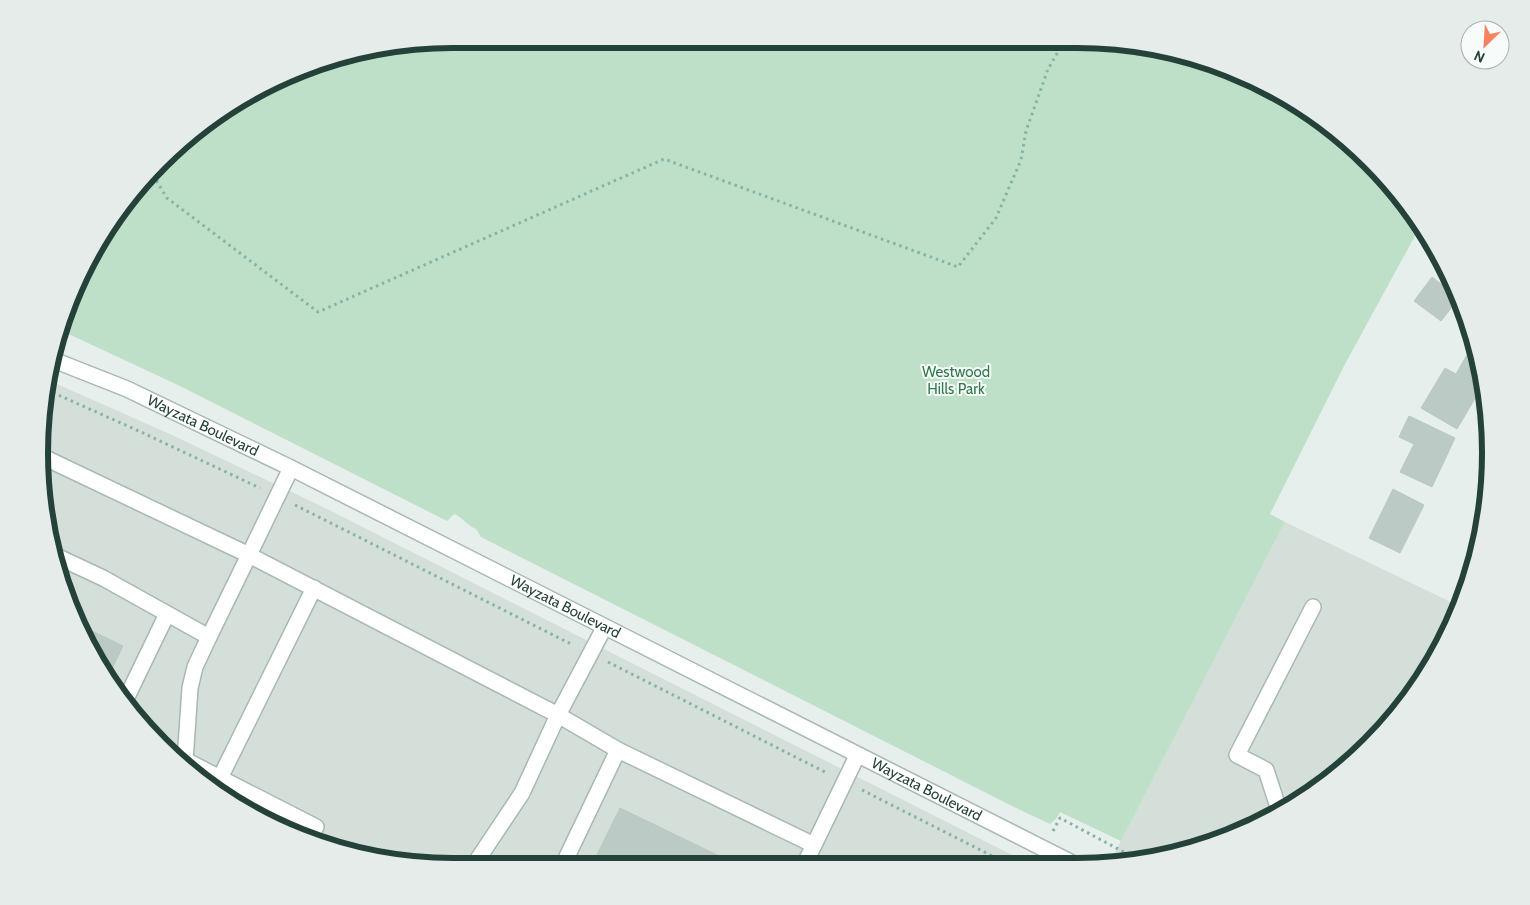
<svg xmlns="http://www.w3.org/2000/svg" width="1530" height="905" font-family="Cabin,sans-serif">
	<style>
		.built { fill: #d4dfda }
		.green { fill: #bfe0c8 }
		.building { fill: #bbcac4; stroke: #b8c9c2 }
		.lines { fill: none; stroke-linecap: round; stroke-linejoin: round }
		.minor-casing { stroke: #a8b8b2; stroke-width: 18 }
		.path { stroke: #86b3a5; stroke-width: 3; stroke-dasharray: 2.5 4; stroke-linecap: butt }
		.minor { stroke: #fff; stroke-width: 15 }
		.labels { text-anchor: middle; dominant-baseline: central; stroke-width: 4; stroke-linejoin: round; paint-order: stroke }
		.park-label { font-size: 15px; fill: #2d7a4b; stroke: #f7fbf9 }
		.street-label { font-size: 15px; fill: #24423a; stroke: #f7fbf9 }
		.rim { fill: none; stroke: #24423a; stroke-width: 6 }
	</style>
	<rect width="100%" height="100%" fill="#e6efeb"/>
	<path class="built" d="M 48,380 L 172,435 L 323,507 L 1032,865 L 425,865 L 319,844 L 223,797 L 124,705 L 61,586 L 39,453 Z
		M 1285,522 L 1461,607 L 1460,611 L 1422,682 L 1370,745 L 1285,811 L 1210,844 L 1124,861 L 1113,856 Z"/>
	<path class="green" d="M 453,39 L 1105,40 L 1211,61 L 1307,108 L 1370,160 L 1422,223 L 1344,366 L 1270,514 L 1285,522 L 1121,841 L 1060,812 L 1056,819 L 1050,824 L 1012,806 L 481,537 L 476,529 C 467,525 462,517 454,514 L 447,521 L 180,386 L 60,330 L 109,222 L 201,124 L 320,61 Z"/>
	<path class="building" d="M 1432,277 L 1459,298 L 1441,321 L 1414,301 Z
		M 1468,353 L 1480,360 L 1484,383 L 1457,429 L 1421,408 L 1445,368 L 1456,374 Z
		M 1409,416 L 1455,438 L 1432,487 L 1400,472 L 1414,444 L 1399,437 Z
		M 1393,489 L 1424,505 L 1400,553 L 1369,538 Z
		M 82,626 L 123,646 L 109,675 Z
		M 620,808 L 738,865 L 592,865 Z"/>
	<g class="lines">
		<g class="minor-casing">
			<g id="minor">
				<path id="s1" d="M 51,359 L 127,389 L 291,468 L 1076,865"/>
				<path d="M 39,455 L 249,555 L 291,468"/>
				<path d="M 56,556 L 103,578 L 209,637 L 195,667 L 190,688 L 185,761"/>
				<path d="M 209,637 L 249,555 L 558,715 L 618,750 L 814,845 L 857,756"/>
				<path d="M 124,703 L 167,614"/>
				<path d="M 185,760 L 316,827 L 309,839"/>
				<path d="M 220,778 L 314,588"/>
				<path d="M 1280,813 L 1266,770 L 1237,755 L 1313,607"/>
				<path d="M 474,865 L 522,793 L 558,715 L 604,628"/>
				<path d="M 563,865 L 618,750"/>
				<path d="M 804,865 L 814,845"/>
			</g>
		</g>
		<path class="path" d="M 153,175 L 167,198 L 318,312 L 664,159 L 958,267 L 996,218 L 1021,160 L 1026,131 L 1048,69 L 1062,45 L 1074,40
			M 47,390 L 141,432 L 260,488
			M 295,505 L 573,645
			M 608,662 L 827,773
			M 862,790 L 1010,865
			M 1053,831 L 1060,818 L 1137,859"/>
		<use href="#minor" class="minor"/>
	</g>
	<g class="labels">
		<g class="park-label">
			<text x="956" y="372">Westwood<tspan x="956" dy="17">Hills Park</tspan></text>
		</g>
		<g class="street-label">
			<text stroke="none"><textPath href="#s1" startOffset="166">Wayzata Boulevard</textPath></text>
			<text stroke="none"><textPath href="#s1" startOffset="571">Wayzata Boulevard</textPath></text>
			<text stroke="none"><textPath href="#s1" startOffset="976">Wayzata Boulevard</textPath></text>
		</g>
	</g>
	<path d="M0 0H1530V905H0ZM453 48H1077A405 405 0 0 1 1482 453V453A405 405 0 0 1 1077 858H453A405 405 0 0 1 48 453V453A405 405 0 0 1 453 48Z" fill="#e6ecea" fill-rule="evenodd"/>
	<path class="rim" d="M453 48H1077A405 405 0 0 1 1482 453V453A405 405 0 0 1 1077 858H453A405 405 0 0 1 48 453V453A405 405 0 0 1 453 48Z"/>
	<g transform="translate(1485 45) rotate(205)"><circle r="24" fill="#f7fbf9" stroke="#a3b1ad"/>
	<path d="M0-4L9 19L0 12L-9 19Z" fill="#f4845f"/>
	<text y="-8" font-size="14" font-weight="bold" text-anchor="middle" fill="#24423a">N</text>
	</g>
</svg>
